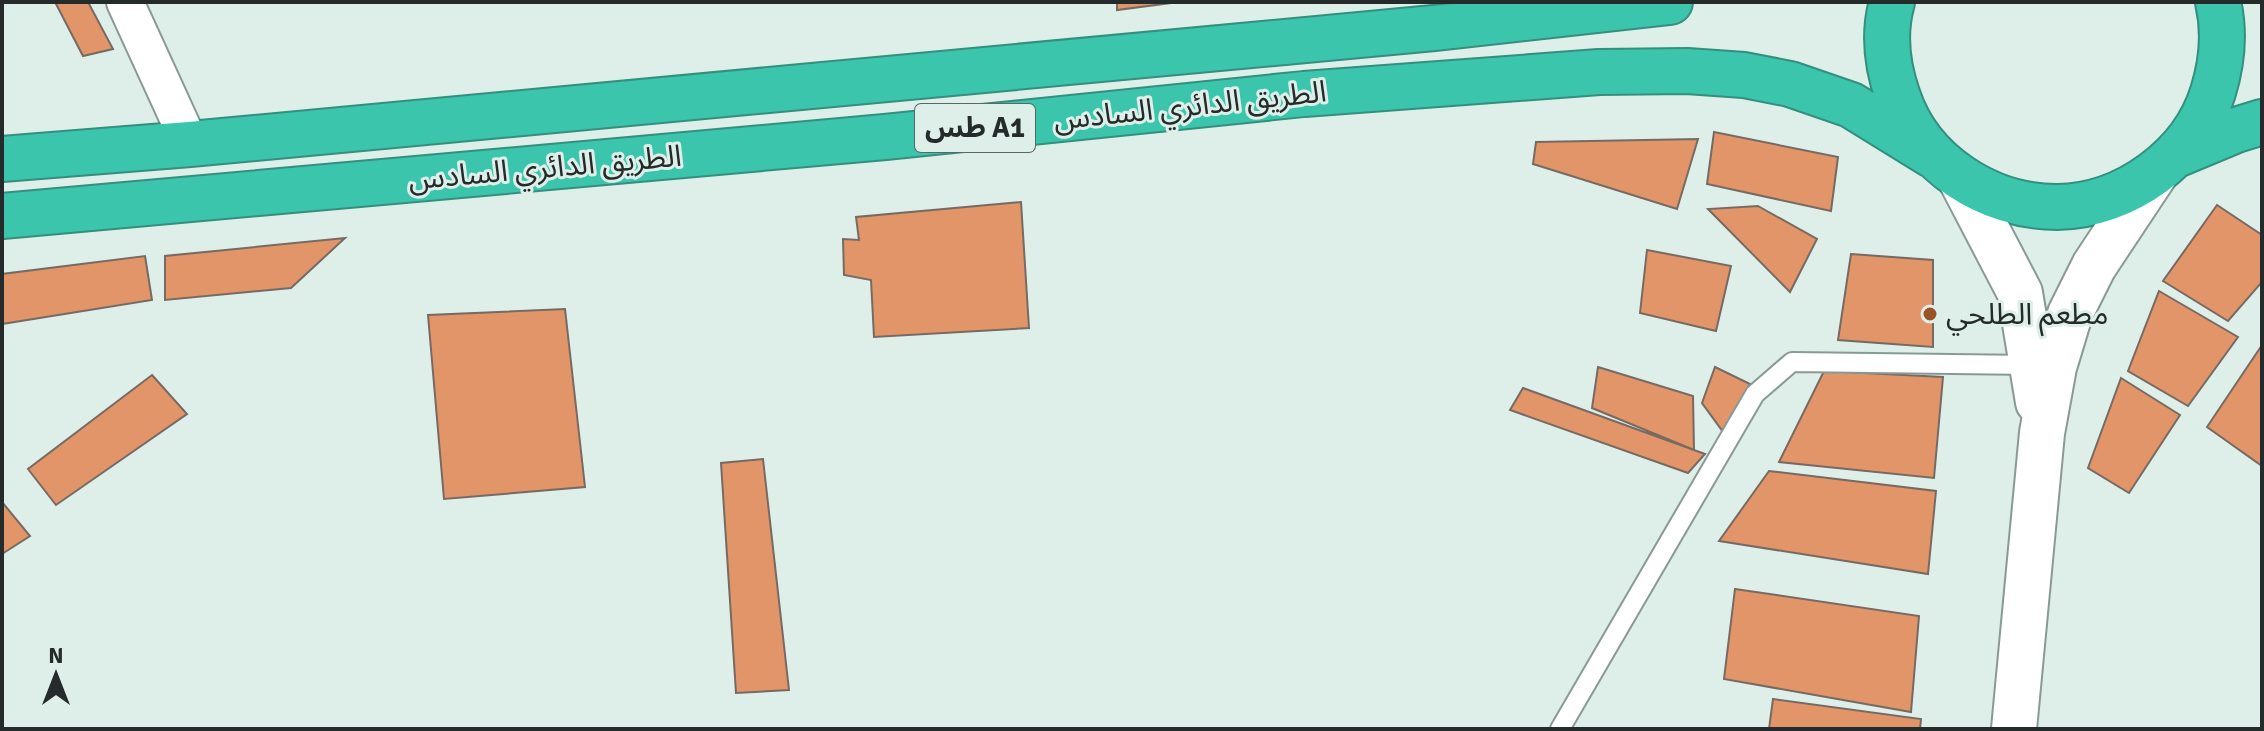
<svg xmlns="http://www.w3.org/2000/svg" width="2264" height="731" font-family="Signika,'Noto Sans Arabic',sans-serif">
	<style>
		.building { fill: #e29569; stroke: #766a63; stroke-width: 2 }
		.lines { fill: none; stroke-linecap: round; stroke-linejoin: round }
		.lane-casing { stroke: #899995; stroke-width: 22 }
		.street-casing { stroke: #899995; stroke-width: 40 }
		.secondary-casing { stroke: #899995; stroke-width: 48 }
		.highway-casing { stroke: #338f7e; stroke-width: 48 }
		.lane { stroke: #fff; stroke-width: 18 }
		.street { stroke: #fff; stroke-width: 36 }
		.secondary { stroke: #fff; stroke-width: 44 }
		.highway { stroke: #3bc5ac; stroke-width: 44 }
		.poi-dot { fill: #985327; stroke: #deefea; stroke-width: 3 }
		.labels { text-anchor: middle; dominant-baseline: central; stroke-width: 6; stroke-linejoin: round; paint-order: stroke }
		.shield { fill: #deefea; stroke: #5c6664; stroke-width: 2 }
		.shield-label { font-size: 28px; font-weight: bold; fill: #252b2a }
		.street-label { font-size: 30px; fill: #252b2a; stroke: #deefea }
		.poi-label { font-size: 30px; fill: #252b2a; stroke: #deefea; text-anchor: start }
	</style>
	<rect width="100%" height="100%" fill="#deefea"/>
	<path class="building" d="M 55,2 L 88,2 L 113,49 L 83,56 Z
		M 1117,2 L 1179,2 L 1117,10 Z
		M 1714,132 L 1838,157 L 1831,211 L 1707,184 Z
		M 1698,139 L 1677,209 L 1533,164 L 1536,142 Z
		M 1021,202 L 1029,328 L 874,337 L 871,280 L 844,275 L 843,239 L 859,240 L 856,217 Z
		M 2217,205 L 2262,235 L 2262,282 L 2228,321 L 2163,281 Z
		M 1758,206 L 1817,239 L 1790,292 L 1708,209 Z
		M 345,238 L 291,288 L 165,300 L 165,256 Z
		M 1647,250 L 1731,266 L 1716,331 L 1640,313 Z
		M 1851,254 L 1933,260 L 1933,347 L 1838,340 Z
		M 145,256 L 152,300 L 2,324 L 2,274 Z
		M 2159,291 L 2238,337 L 2188,406 L 2128,371 Z
		M 565,309 L 585,487 L 444,499 L 428,315 Z
		M 2262,345 L 2262,466 L 2207,427 Z
		M 1598,367 L 1693,396 L 1694,450 L 1592,408 Z
		M 1715,367 L 1750,384 L 1726,436 L 1702,403 Z
		M 1824,371 L 1943,377 L 1934,478 L 1779,462 Z
		M 152,375 L 187,414 L 56,505 L 28,469 Z
		M 2121,378 L 2180,415 L 2129,493 L 2088,468 Z
		M 1523,388 L 1705,454 L 1688,473 L 1510,410 Z
		M 763,459 L 789,690 L 736,693 L 721,463 Z
		M 1769,471 L 1936,491 L 1928,574 L 1719,541 Z
		M 2,502 L 30,536 L 2,554 Z
		M 1735,589 L 1919,616 L 1911,712 L 1724,679 Z
		M 1773,699 L 1921,719 L 1920,729 L 1769,729 Z"/>
	<g class="lines">
		<g class="lane-casing">
			<path id="lane" d="M 1560,729 L 1755,394 L 1792,362 L 2032,365"/>
		</g>
		<g class="street-casing">
			<path id="street" d="M 125,2 L 190,144"/>
		</g>
		<g class="secondary-casing">
			<path id="secondary" d="M 1960,178 L 2020,293 L 2038,402
				M 2014,729 L 2042,433 L 2054,367 L 2070,314 L 2094,266 L 2155,174"/>
		</g>
		<g class="highway-casing">
			<path id="highway" d="M 1892,2 C 1883,34 1887,66 1898,97 C 1920,163 1988,207 2057,207 C 2126,206 2193,157 2213,92 C 2222,63 2225,32 2218,2
				M 2176,155 L 2236,130 L 2262,122
				M 2,159 L 190,144 L 1434,28 L 1670,2
				M 2,216 L 885,137 L 1304,94 L 1599,72 L 1687,71 L 1744,75 L 1790,84 L 1851,105 L 1932,155"/>
		</g>
		<use href="#lane" class="lane"/>
		<use href="#street" class="street"/>
		<use href="#secondary" class="secondary"/>
		<use href="#highway" class="highway"/>
	</g>
	<circle class="poi-dot" cx="1930" cy="314" r="8"/>
	<g class="labels">
		<rect class="shield" x="915" y="104" width="120" height="48" rx="6"/>
		<g class="shield-label">
			<text x="975" y="128">طس A1</text>
		</g>
		<g class="street-label">
			<text transform="translate(1190 106) rotate(-6)">الطريق الدائري السادس</text>
			<text transform="translate(545 168) rotate(-5)">الطريق الدائري السادس</text>
		</g>
		<g class="poi-label">
			<text x="1946" y="314">مطعم الطلحي</text>
		</g>
	</g>
	<rect width="2264" height="731" fill="none" stroke="#252b2a" stroke-width="8"/>
	<g transform="translate(56 675)" stroke="#deefea" stroke-width="6" paint-order="stroke">
	<path d="M0-6L14 30L0 20L-14 30Z" fill="#252b2a"/>
	<text y="-12" font-size="22" font-weight="bold" text-anchor="middle" fill="#252b2a">N</text>
	</g>
</svg>
